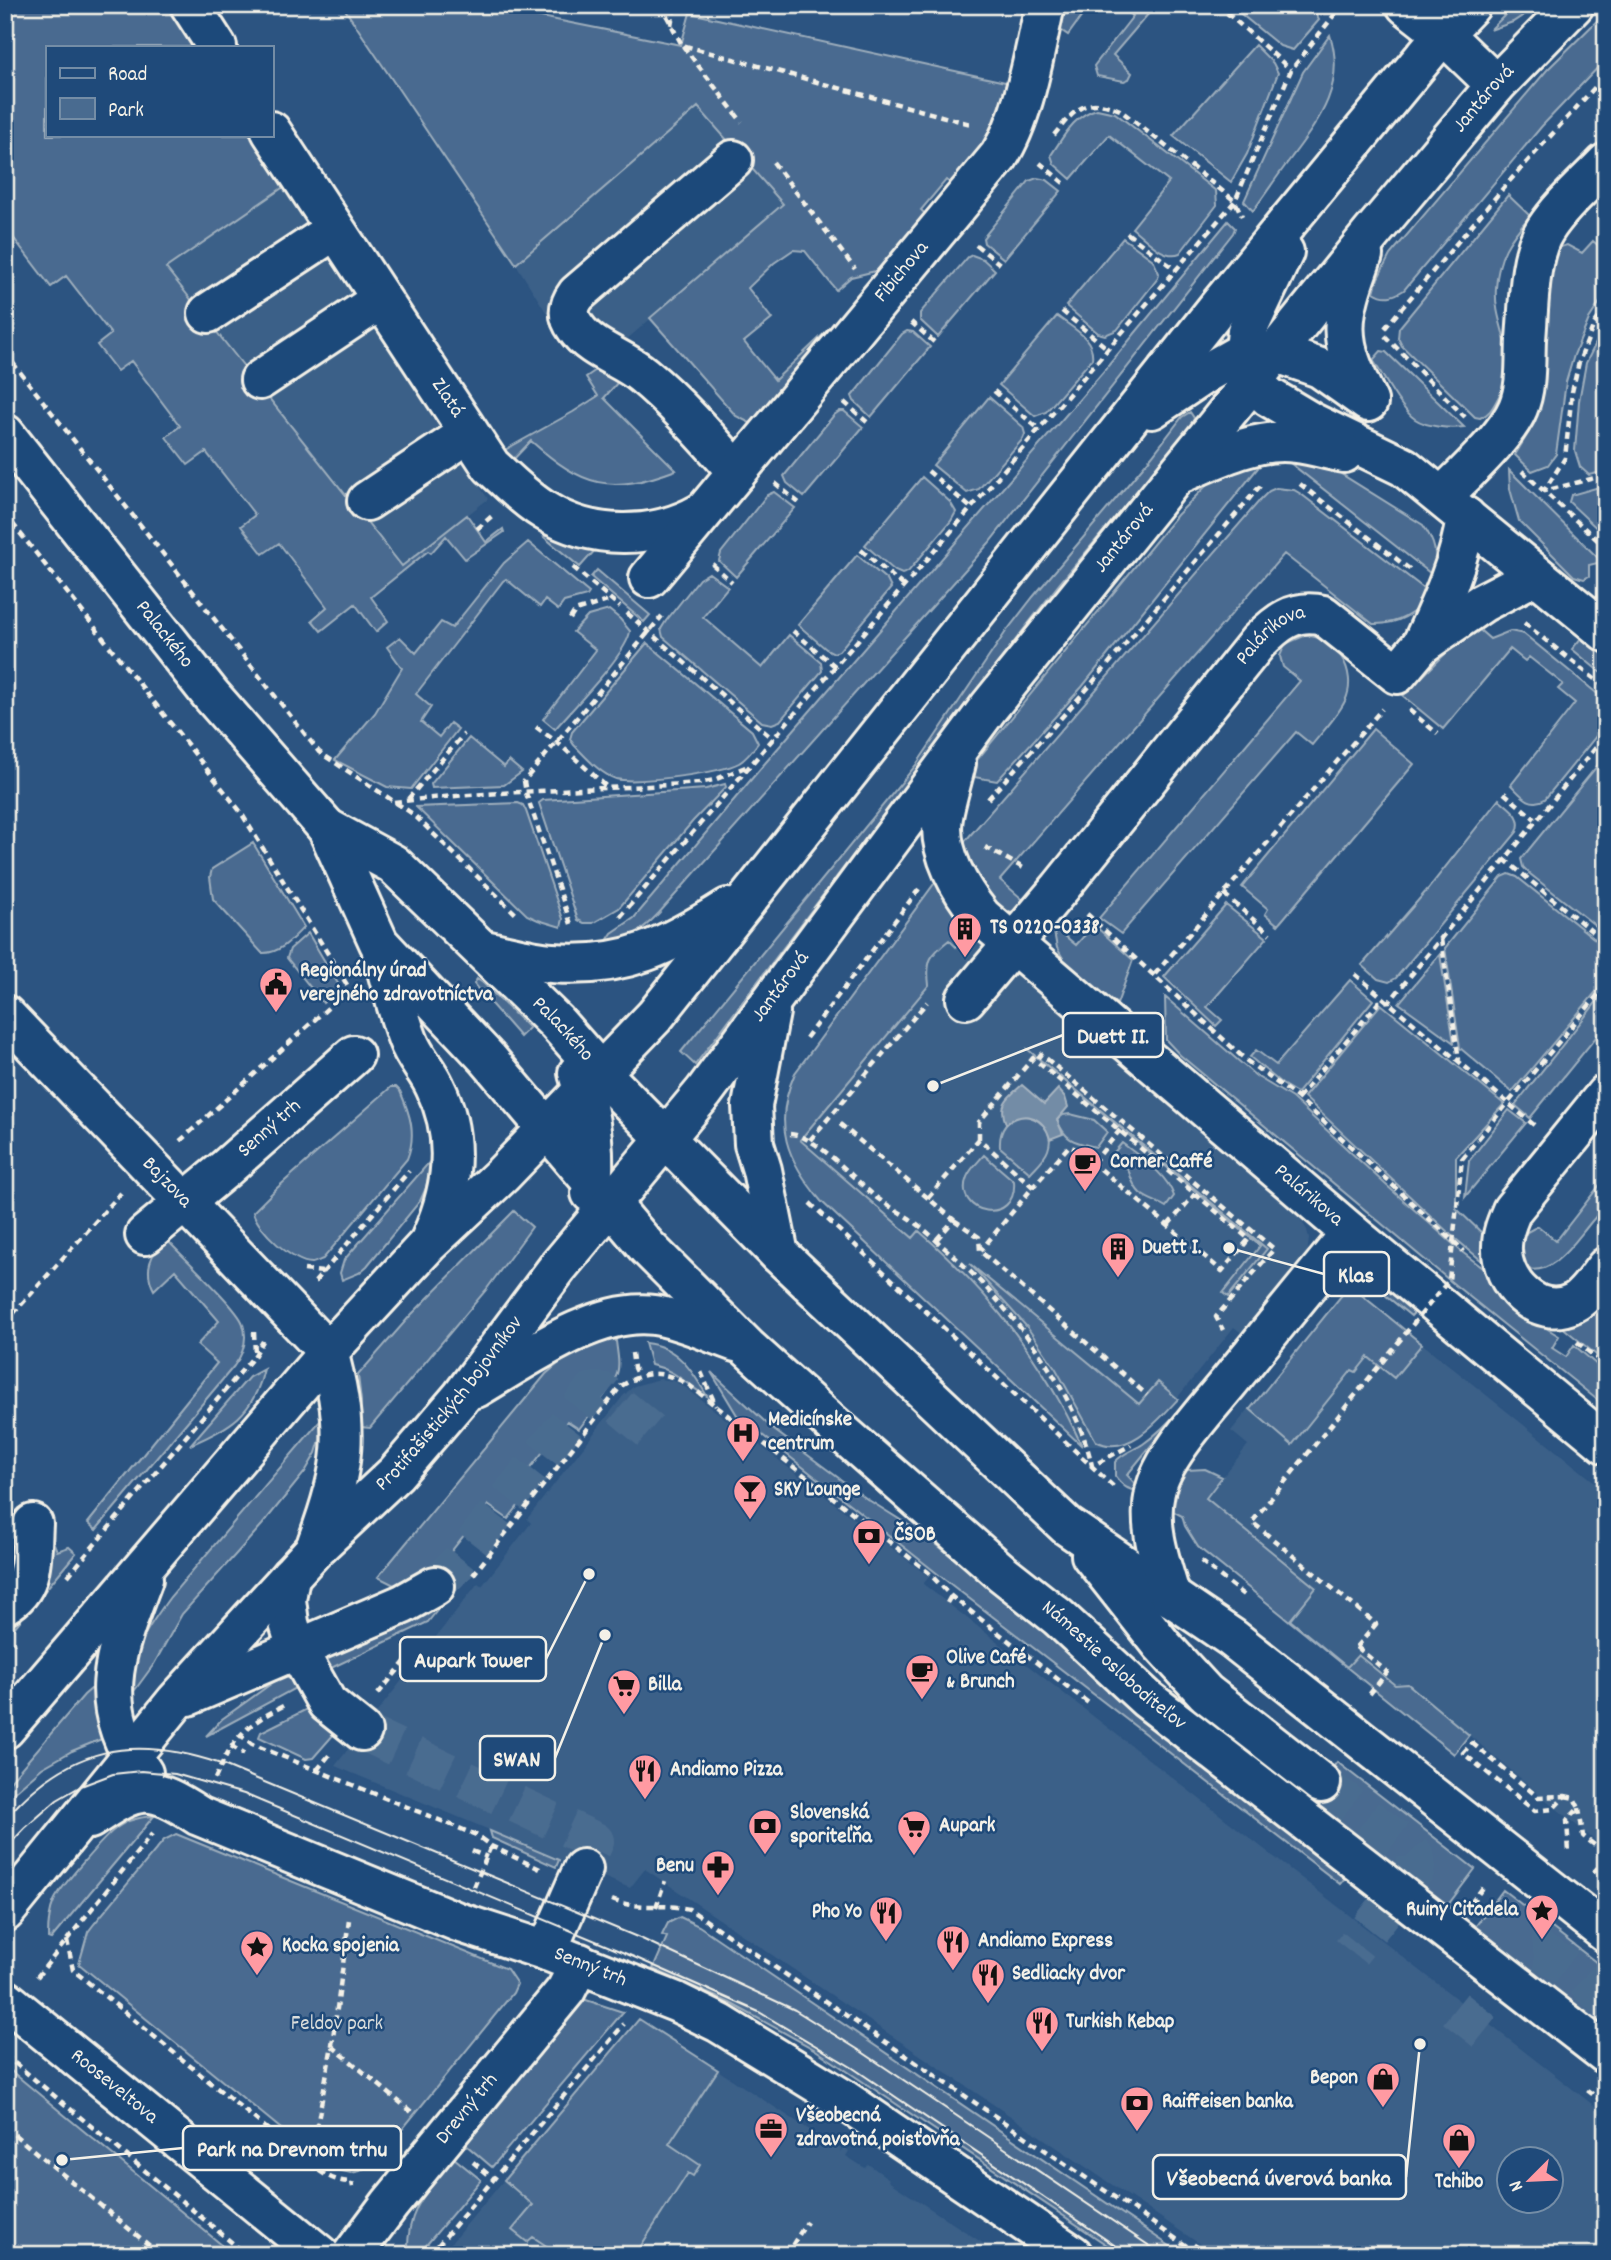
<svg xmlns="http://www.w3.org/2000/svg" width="1611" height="2260" font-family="Dekko,sans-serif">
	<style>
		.built { fill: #3b6088; fill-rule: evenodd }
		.green { fill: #496b90; stroke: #9eaebc; stroke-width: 2 }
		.water { fill: #738ca6; stroke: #a7b4c0; stroke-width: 2 }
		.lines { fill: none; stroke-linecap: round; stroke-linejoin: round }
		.minor-tunnel { stroke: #4a6c90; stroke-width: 38; stroke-dasharray: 38 19; stroke-linecap: butt }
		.minor-casing { stroke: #f4f1e8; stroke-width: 44 }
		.path { stroke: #f4f1e8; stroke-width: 4.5; stroke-dasharray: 7 5; stroke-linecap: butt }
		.minor { stroke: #1f4a7a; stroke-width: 38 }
		.tram { stroke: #f4f1e8; stroke-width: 2 }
		.path-bridge { stroke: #f4f1e8; stroke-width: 4.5; stroke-dasharray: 7 5; stroke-linecap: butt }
		.labels { text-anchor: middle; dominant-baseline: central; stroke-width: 5; stroke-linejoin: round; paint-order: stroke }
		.street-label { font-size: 21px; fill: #f4f1e8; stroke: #1f4a7a }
		.poi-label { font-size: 21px; font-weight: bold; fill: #f4f1e8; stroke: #1f4a7a; text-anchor: start }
		.park-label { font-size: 21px; fill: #dadddb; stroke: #1f4a7a }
		.leader { fill: none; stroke: #f4f1e8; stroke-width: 2.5 }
		.callout-dot { fill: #f4f1e8; stroke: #1f4a7a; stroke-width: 2.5 }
		.callout { fill: #1f4a7a; stroke: #f4f1e8; stroke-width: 2.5 }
		.callout-label { font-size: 23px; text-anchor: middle; font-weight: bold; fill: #f4f1e8 }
	</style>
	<rect width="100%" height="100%" fill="#2c5481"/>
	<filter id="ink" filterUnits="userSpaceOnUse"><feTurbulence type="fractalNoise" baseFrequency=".0143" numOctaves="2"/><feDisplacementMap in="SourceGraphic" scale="14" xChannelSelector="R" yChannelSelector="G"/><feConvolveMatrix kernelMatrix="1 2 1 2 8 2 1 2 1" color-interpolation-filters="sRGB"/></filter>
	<g filter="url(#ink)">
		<path class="built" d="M 697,107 L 783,204 L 618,347 L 564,341 L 516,264 Z
			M 285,186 L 488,499 L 402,566 L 166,268 Z
			M 945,869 L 966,931 L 1299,1217 L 1307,1230 L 1309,1239 L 1307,1255 L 1243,1334 L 1234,1327 L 1162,1417 L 1144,1432 L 1118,1446 L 1082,1446 L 821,1201 L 803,1180 L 788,1148 L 783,1108 L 795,1073 Z
			M 1350,1286 L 1606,1491 L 1606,1850 L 1408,1684 L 1395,1685 L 1348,1667 L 1290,1620 L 1316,1588 L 1206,1498 L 1248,1445 L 1231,1431 Z
			M 660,1379 L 674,1381 L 686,1388 L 929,1577 L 923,1584 L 1606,2115 L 1606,2255 L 1216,2255 L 645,1869 L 630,1888 L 335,1766 L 478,1583 L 482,1586 L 531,1523 L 527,1519 L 623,1396 L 634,1386 ZM 1510,2158 L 1552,2158 L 1552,2200 L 1510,2200 Z
			M 639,2019 L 825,2140 L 827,2139 L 841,2148 L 840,2152 L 844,2147 L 849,2151 L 846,2156 L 865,2168 L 868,2164 L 889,2179 L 888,2181 L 1001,2255 L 441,2255 Z"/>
		<path class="green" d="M 5,5 L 167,5 L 195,47 L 47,47 L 47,135 L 252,135 L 285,186 L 166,268 L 402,566 L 467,515 L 486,542 L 503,529 L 504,532 L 465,559 L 446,536 L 431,553 L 428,551 L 371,597 L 388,621 L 376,632 L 355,604 L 321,631 L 312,620 L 327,607 L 279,543 L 263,554 L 241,526 L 255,515 L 206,452 L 188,465 L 166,437 L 180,426 L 131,361 L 117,371 L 97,345 L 111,334 L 66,276 L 51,287 L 6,228 L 13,219 L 11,209 L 5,204 Z
			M 342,5 L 481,5 L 681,45 L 690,13 L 1010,83 L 995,138 L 960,190 L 946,180 L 921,210 L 934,222 L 896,266 L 851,277 L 836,290 L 805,251 L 793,250 L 774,263 L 748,288 L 772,319 L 744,342 L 775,380 L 833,325 L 854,313 L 754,425 L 736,416 L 650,318 L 783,204 L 698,107 L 516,264 Z
			M 1060,5 L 1090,5 L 1068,35 L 1055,26 Z
			M 1119,5 L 1156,5 L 1113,55 L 1132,73 L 1129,79 L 1124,81 L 1097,76 L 1094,66 L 1133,16 Z
			M 1230,5 L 1311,5 L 1319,20 L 1293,50 L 1280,46 Z
			M 1515,5 L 1539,5 L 1513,22 L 1490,30 Z
			M 1606,12 L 1606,59 L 1542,126 L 1404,290 C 1393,297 1385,299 1374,292 L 1378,278 L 1390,255 L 1547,70 Z
			M 1330,35 C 1346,85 1320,119 1291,158 C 1278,175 1266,193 1253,211 L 1244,201 L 1303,72 Z
			M 1255,45 L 1273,63 L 1278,73 L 1247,154 L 1231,182 L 1173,136 Z
			M 1097,109 L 1115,113 L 1216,191 L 1217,205 L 1180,253 C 1163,260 1145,238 1132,228 L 1169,182 L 1109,135 L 1071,179 L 1054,164 L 1051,155 C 1064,136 1074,115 1097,109 Z
			M 1037,178 L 1047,180 L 1061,191 L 1004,259 L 984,243 L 983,238 L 1029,181 Z
			M 1508,195 L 1530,216 C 1509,240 1498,255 1496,288 C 1493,329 1523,353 1498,398 C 1493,407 1490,414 1480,418 L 1475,417 L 1402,346 L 1398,338 L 1399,328 Z
			M 1228,221 L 1235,228 L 1233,233 L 989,543 L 659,913 C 642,931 627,941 603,947 L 612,933 L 634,918 L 760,769 L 1103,372 Z
			M 1123,238 L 1153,260 L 1159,273 L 1158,278 L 1117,330 L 1105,335 L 1098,333 L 1066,306 Z
			M 1593,241 L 1606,252 L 1606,293 L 1589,319 L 1574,355 L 1566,382 L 1556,454 L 1548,465 L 1532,471 L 1515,455 L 1535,422 L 1538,411 L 1543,328 L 1553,254 L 1557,248 L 1567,245 L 1582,253 Z
			M 972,255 L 983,259 L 995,270 L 938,337 L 920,320 L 920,313 L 968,257 Z
			M 1057,316 C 1072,328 1095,338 1092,359 L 1046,412 L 1035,416 L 999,385 Z
			M 1606,323 L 1606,373 L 1597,384 L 1606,392 L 1606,471 L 1589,475 L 1580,467 L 1575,451 L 1579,401 L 1586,363 Z
			M 907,331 L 913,332 L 930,347 L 871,417 L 854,401 L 852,396 L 902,334 Z
			M 1381,351 L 1386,352 L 1464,427 C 1450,429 1427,427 1415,419 C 1401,410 1382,374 1373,360 Z
			M 599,368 L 620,373 L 618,382 L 604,398 L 676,470 C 610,495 583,487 531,441 L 511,462 L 503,451 L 573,412 L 598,396 L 586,377 Z
			M 989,397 L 1023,427 L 1025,434 L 1023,439 L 979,489 L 967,493 L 933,465 Z
			M 840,411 L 844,411 L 863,427 L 804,497 L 787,483 L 784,476 L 834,415 Z
			M 1190,412 L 1194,418 L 1191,427 L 1060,583 L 996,665 L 695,1065 L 681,1052 L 916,765 L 1005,633 L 1033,597 L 1152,456 L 1182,417 Z
			M 1269,454 L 1082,687 L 997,781 L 974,777 L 977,760 L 1177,515 L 1215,477 Z
			M 1294,456 L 1333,469 L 1423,525 C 1437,545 1436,554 1435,577 L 1289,462 Z
			M 1509,470 L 1602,562 L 1589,565 L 1589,576 L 1584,579 L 1574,576 L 1519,521 L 1510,489 Z
			M 922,477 L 950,502 L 956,512 L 951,521 L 908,572 L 902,574 L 895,571 L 865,545 Z
			M 1606,485 L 1606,537 L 1569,502 L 1571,495 Z
			M 1276,488 L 1294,490 L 1301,494 L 1431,594 C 1415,614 1398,625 1373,624 L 1284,554 L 1000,880 L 1028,904 L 1015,912 L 993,909 L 960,847 L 1261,499 L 1269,491 Z
			M 774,492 L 795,508 L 736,577 L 719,561 L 721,553 L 767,495 Z
			M 552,534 L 597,548 L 580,567 L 544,537 Z
			M 528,542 L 589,593 L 587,596 L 564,602 L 558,610 L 545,600 L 540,607 L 506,579 L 503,581 L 416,694 L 431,707 L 421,722 L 439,737 L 450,723 L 458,729 L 411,789 L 387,787 L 335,760 L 375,713 L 402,668 L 387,647 L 400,637 L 416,653 L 441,622 L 452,628 L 504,563 Z
			M 857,555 L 887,580 L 891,588 L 839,651 L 834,653 L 826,649 L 798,625 Z
			M 597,570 L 650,615 L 644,622 L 591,577 Z
			M 709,573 L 728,587 L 703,617 L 762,668 L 789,635 L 821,662 L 822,671 L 780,721 L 772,724 L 762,722 L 663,637 L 661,629 L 666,621 L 699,579 Z
			M 609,610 L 620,619 L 630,631 C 628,653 571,710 555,729 L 543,719 L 596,650 L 573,632 L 588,616 Z
			M 1474,625 L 1490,639 L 1510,631 L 1524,634 L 1605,700 L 1606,724 L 1545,799 C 1530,808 1521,795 1511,785 L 1575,703 L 1558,689 L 1563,684 L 1529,657 L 1525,661 L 1510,649 L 1443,729 L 1403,696 Z
			M 1304,636 C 1335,634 1359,672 1345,701 C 1337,717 1323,731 1312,745 L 1296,732 L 1121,934 L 1099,918 L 1300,681 L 1283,667 L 1280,656 L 1285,644 Z
			M 1582,637 L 1606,657 L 1606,677 L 1572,649 Z
			M 647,643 L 752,731 L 758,743 C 753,750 746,759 739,763 C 721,773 635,784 616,779 C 600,774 586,757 574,745 L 570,739 L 572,732 Z
			M 1373,729 L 1414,764 L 1278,925 L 1265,914 L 1268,909 L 1242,887 Z
			M 469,738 L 504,767 L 509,761 L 522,772 L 504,785 L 432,788 L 431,784 Z
			M 1606,755 L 1606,934 L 1530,874 L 1523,867 L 1521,859 Z
			M 725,784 L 726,787 L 693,821 L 619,908 L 593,923 L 584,923 L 578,920 L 539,803 L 543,800 L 706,789 Z
			M 1499,799 C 1510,809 1524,816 1517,832 L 1396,978 L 1389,982 L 1378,979 L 1362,965 L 1428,889 Z
			M 518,803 L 523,805 L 526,811 L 563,919 L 561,927 L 538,920 L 527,915 L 416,807 Z
			M 253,843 L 304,927 C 292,939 280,954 262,953 L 213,899 L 210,877 L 212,869 Z
			M 945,869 L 966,931 L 956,947 L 949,940 C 930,955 926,960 929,985 L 800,1140 L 913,1238 L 919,1231 C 989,1292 1043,1360 1082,1446 L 821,1201 C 787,1160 772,1125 795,1073 Z
			M 1509,874 L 1517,877 L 1606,948 L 1606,980 L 1512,1092 L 1460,1048 L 1445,948 L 1502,877 Z
			M 1226,905 L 1267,938 L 1207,1007 L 1222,1020 L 1216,1026 L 1164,977 Z
			M 1094,925 L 1133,960 L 1117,1004 L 1067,965 L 1057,948 L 1053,926 L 1076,945 Z
			M 308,933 L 340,987 L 323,1003 L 287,958 L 290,949 Z
			M 1440,954 L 1454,1043 L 1399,1003 Z
			M 477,979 L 483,983 L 529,1028 L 520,1037 L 478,989 L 474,984 Z
			M 1350,980 L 1373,1000 L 1297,1093 L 1282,1084 L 1250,1057 L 1256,1050 L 1276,1065 Z
			M 1606,990 L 1606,1025 L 1530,1118 L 1515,1105 Z
			M 1165,997 L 1256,1076 L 1292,1098 L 1385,1184 L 1462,1252 L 1495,1277 L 1538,1323 L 1559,1336 L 1552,1348 L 1566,1357 L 1574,1345 L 1606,1373 L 1606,1407 L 1455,1285 L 1180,1055 L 1166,1040 Z
			M 1381,1004 L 1504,1104 L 1456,1157 L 1456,1208 L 1486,1237 L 1488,1266 L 1451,1235 L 1304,1097 Z
			M 1026,1048 L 1267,1249 L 1228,1297 L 1223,1293 L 1260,1246 Z
			M 391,1087 L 396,1087 L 400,1091 C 410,1114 417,1134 407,1159 L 323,1259 C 320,1260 314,1263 312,1263 C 293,1263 257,1229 253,1212 L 277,1188 Z
			M 1509,1110 L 1526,1123 L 1465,1197 L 1469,1161 Z
			M 1070,1114 L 1094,1120 L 1107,1132 L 1096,1147 C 1075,1142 1066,1142 1057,1120 L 1063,1115 Z
			M 1021,1116 C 1039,1116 1055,1131 1048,1150 C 1045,1159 1036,1166 1030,1173 L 1000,1147 C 999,1131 1006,1120 1021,1116 Z
			M 1122,1143 C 1141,1158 1166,1173 1174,1196 L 1166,1207 C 1157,1201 1148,1200 1140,1193 C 1133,1186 1132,1180 1129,1172 C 1126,1166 1117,1160 1111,1156 Z
			M 984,1155 L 1014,1181 C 1018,1227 952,1215 967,1177 C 970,1169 978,1162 984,1155 Z
			M 432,1159 L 426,1188 L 420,1201 L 367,1266 L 359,1273 L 342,1280 L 340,1273 L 344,1260 Z
			M 1606,1177 C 1606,1184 1608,1197 1605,1204 C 1602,1211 1593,1219 1588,1226 C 1573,1244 1551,1278 1524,1268 L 1520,1242 L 1527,1232 L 1538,1226 L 1556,1241 Z
			M 514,1211 L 532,1227 L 486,1290 L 370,1428 L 361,1427 L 358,1424 L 361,1401 L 358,1375 L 410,1316 Z
			M 168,1241 C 183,1257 238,1308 243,1324 C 248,1340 244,1353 234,1366 L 96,1530 L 88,1523 L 217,1363 L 197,1345 L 219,1321 L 175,1270 L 154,1290 C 144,1271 149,1252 168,1241 Z
			M 970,1264 L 1139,1404 L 1158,1382 L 1178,1399 C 1158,1421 1127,1458 1096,1441 L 1056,1369 L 1027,1327 Z
			M 1354,1266 L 1363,1266 L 1419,1307 L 1411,1316 L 1364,1278 C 1350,1273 1340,1281 1328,1288 L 1346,1270 Z
			M 1353,1288 L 1422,1344 L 1394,1378 L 1368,1357 L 1356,1372 L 1352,1370 L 1292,1445 L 1250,1409 L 1345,1291 Z
			M 1606,1293 L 1606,1363 L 1555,1321 Z
			M 615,1333 C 619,1369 624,1370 601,1400 L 586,1389 L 579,1398 L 594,1409 L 579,1429 L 567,1421 L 518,1484 L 528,1493 L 508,1519 L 488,1505 L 430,1578 L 394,1585 L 378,1577 L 546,1374 L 577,1348 Z
			M 645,1343 C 677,1346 692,1370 707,1396 C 686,1386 677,1370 651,1365 Z
			M 264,1369 C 254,1414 230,1428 190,1445 L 249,1377 Z
			M 711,1372 L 774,1430 L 867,1499 L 926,1536 L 1069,1651 L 1351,1870 L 1340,1884 L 953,1586 L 737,1415 Z
			M 1184,1405 L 1127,1475 L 1141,1490 C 1128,1492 1122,1485 1115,1476 L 1115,1462 C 1122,1453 1134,1450 1143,1444 C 1159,1433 1172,1419 1184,1405 Z
			M 320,1421 L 320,1440 L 316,1453 L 305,1472 L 262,1525 L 182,1614 L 154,1664 L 132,1694 C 124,1658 150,1625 170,1597 Z
			M 1205,1469 L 1222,1477 L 1206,1498 L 1316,1588 L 1290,1620 L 1347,1667 L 1358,1655 L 1395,1685 L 1408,1684 L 1469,1735 L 1454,1754 L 1198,1547 L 1185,1526 L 1182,1516 L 1167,1508 L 1180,1473 L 1187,1470 Z
			M 50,1534 L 57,1551 L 69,1547 L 76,1553 L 5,1639 L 5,1614 Z
			M 443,1603 L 428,1622 L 329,1669 L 326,1655 Z
			M 289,1671 L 301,1685 L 206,1736 L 222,1719 Z
			M 97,1688 L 104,1738 L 72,1751 L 42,1768 L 5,1800 L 5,1787 L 84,1695 L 91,1689 Z
			M 313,1706 L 335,1733 L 313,1758 L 306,1759 L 259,1737 L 261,1732 Z
			M 1337,1762 L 1475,1869 L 1444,1910 L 1306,1803 Z
			M 154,1816 L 51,1939 L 48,1938 C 48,1925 49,1912 54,1901 C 59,1889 106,1834 118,1827 C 128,1819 141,1817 154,1816 Z
			M 490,1831 L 559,1860 L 556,1867 L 492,1838 Z
			M 176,1834 L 507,1969 L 517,1984 L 513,1993 L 379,2158 L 360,2171 L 351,2173 L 329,2168 L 79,1964 L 88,1932 L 94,1924 L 164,1840 Z
			M 1503,1890 L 1606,1970 L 1606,2037 L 1472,1931 Z
			M 680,1917 L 699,1926 L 1183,2255 L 1122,2255 L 814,2049 L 730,2003 L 653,1969 L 667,1937 L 662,1935 L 668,1923 Z
			M 583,1999 L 623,2012 L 492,2167 L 465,2144 Z
			M 639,2019 L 718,2070 L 669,2144 L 700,2165 L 693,2176 L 688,2173 L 635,2255 L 560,2255 L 533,2237 L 527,2242 L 512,2230 L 533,2205 L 504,2180 Z
			M 5,2066 L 234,2255 L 5,2255 Z
			M 454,2158 L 481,2180 L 418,2255 L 408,2255 C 406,2208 427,2192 454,2158 Z"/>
		<path class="water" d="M 1022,1085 L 1044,1104 L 1058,1089 L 1065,1097 L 1068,1107 L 1057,1120 L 1063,1134 L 1050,1139 C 1044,1117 1025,1109 1006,1124 C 998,1104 1007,1098 1022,1085 Z"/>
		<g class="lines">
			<path class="minor-tunnel" d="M 435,1586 L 457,1564 L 592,1391 L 602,1391 L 664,1443
				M 362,1731 L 595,1841 L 583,1869
				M 1321,1783 L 1405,1845 L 1416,1857 L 1416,1870 L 1351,1952
				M 1458,2035 L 1520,1957 C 1525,1953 1529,1951 1535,1951 C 1554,1953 1590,1987 1606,1999"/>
			<g class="minor-casing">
				<g id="minor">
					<path d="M 190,5 L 217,47"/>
					<path d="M 1406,5 L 1443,34 L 1496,85"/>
					<path id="s1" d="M 271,131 L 491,466 C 508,481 525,499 545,511 C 591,540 654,540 701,513"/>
					<path d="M 733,160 L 577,294 C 568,306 567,316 576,328 C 591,350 623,358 643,375 C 677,403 708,438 737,472"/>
					<path d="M 1284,252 L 1247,331 L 1245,351 L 1246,366 L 1251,381 L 1269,397 L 1311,422 L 1404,467 L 1606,632"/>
					<path d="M 1363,255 C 1339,320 1336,338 1368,401"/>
					<path d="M 208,313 L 335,230"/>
					<path d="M 260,380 L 380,300"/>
					<path d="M 1152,409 L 1206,373 L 1245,351 L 1274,352 L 1320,368 L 1368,402"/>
					<path id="s2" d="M 5,434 L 211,695 L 327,828 L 379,943 L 488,1059 L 647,1247 L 747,1347 L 829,1421 L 1001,1572 L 1058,1617 L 1147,1699 L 1606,2054"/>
					<path d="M 1177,475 C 1213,460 1256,437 1296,443 C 1312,445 1329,450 1344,453"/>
					<path d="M 1442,497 C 1465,473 1506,437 1518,408 C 1527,387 1525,361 1526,339 C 1529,308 1528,256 1545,230 C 1561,205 1586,184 1606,163"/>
					<path d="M 367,501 L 469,433"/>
					<path id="s3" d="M 649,578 L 999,156 C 1025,115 1034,53 1045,5"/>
					<path d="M 1422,644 C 1441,603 1460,562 1466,517"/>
					<path id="s4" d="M 956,763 C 952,781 946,799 943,817 C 937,852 961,891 982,917 L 1351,1233 L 1606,1444"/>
					<path id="s5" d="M 327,828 L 393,864 L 556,1022 L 601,1073 L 779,1254 L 1067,1526 L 1232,1638 L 1606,1933"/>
					<path d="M 483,950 C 505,954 529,961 552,963 C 624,969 670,945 728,908"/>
					<path d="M 382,952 C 390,981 397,1011 408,1040 C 414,1057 428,1071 435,1087 C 460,1137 453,1189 431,1238"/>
					<path id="s6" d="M 966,999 L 1060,888 L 1258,642 C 1277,623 1294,608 1323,615 L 1397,674 L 1422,644 L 1482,603 L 1536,575"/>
					<path d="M 770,1012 L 752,1106 L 754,1144 L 762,1170 L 779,1254"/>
					<path id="s7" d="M 5,1015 L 328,1352 C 350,1429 345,1469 317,1543"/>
					<path d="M 578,1073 C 590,1111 597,1153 591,1193"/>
					<path d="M 1606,1094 L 1512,1210 C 1507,1222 1502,1233 1502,1246 C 1500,1282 1537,1321 1573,1303 C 1587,1296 1596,1279 1606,1267"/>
					<path id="s8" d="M 145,1235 L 225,1169 L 354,1055"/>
					<path d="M 476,1388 C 524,1360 597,1307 654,1315 C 682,1319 710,1333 736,1342"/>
					<path d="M 1091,1555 L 1162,1645 L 1206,1693 L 1321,1783"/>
					<path d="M 290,1576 L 286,1600 L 289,1623 L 297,1649 L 327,1703 L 362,1731"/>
					<path d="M 1171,1597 C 1161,1564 1147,1527 1155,1492 C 1162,1457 1206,1410 1229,1382 C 1270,1332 1310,1282 1351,1233"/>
					<path d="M 5,1604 C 35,1588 31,1554 33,1524"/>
					<path d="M 188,1696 L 403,1604 L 435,1586"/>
					<path d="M 5,1729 L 328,1352 L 428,1244 L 502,1175 L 655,1016 L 1217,308 L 1443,34 L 1471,5"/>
					<path d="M 143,1773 C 92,1703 116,1651 143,1579"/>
					<path id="s9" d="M 90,1819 C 139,1785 150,1784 199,1816 L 458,1922 L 547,1951 L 676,2002 L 719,2023 L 843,2099 L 1073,2255"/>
					<path id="s10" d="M 5,1912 L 176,1701 L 314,1550 L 396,1473 L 462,1396 L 558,1267 L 704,1092 L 989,707 L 1371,234 L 1496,85 L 1574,5"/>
					<path d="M 547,1951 L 583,1869"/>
					<path id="s11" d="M 5,1999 L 320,2255"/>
					<path id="s12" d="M 352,2255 L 390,2204 L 566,1990 L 580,1963"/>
				</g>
			</g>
			<path class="path" d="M 661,5 L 682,45 L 974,125
				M 1218,5 L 1291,70
				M 671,25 L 675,5
				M 683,46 L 742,122
				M 1054,135 C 1076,108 1086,96 1120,110 L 1235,201 L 1242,216
				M 773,162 L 855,269
				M 1040,163 L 1066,185
				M 1127,233 L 1176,270
				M 1598,237 L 1606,245
				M 976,245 L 1000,264
				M 1606,309 L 1594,324 L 1579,362 L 1572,392 L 1565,458 L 1544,491 L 1606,475
				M 1062,311 L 1108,349
				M 911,322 L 934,342
				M 1385,328 L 1505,186 L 1606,75
				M 1385,336 L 1465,417
				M 5,353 L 319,752 L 413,814 L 517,915
				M 994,391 L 1039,429
				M 844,402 L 867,422
				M 928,471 L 971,508
				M 1522,471 L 1606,548
				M 775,483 L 799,503
				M 1300,484 L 1412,571
				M 5,514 L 240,811 L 349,988
				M 477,529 L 492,516
				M 861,550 L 905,587
				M 712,564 L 732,582
				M 573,567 L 620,607
				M 627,613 L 774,740
				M 570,619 L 575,611 L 611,600
				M 1524,623 L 1606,688
				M 793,631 L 836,667
				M 1409,710 L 1438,734
				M 536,727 L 557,742 L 608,788
				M 1504,793 L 1535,819
				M 408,799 L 464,734
				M 988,799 L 1087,689 L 1260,486
				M 394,802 C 495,790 597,790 699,783 L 714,780 L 748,766
				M 985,847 L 1027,870
				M 1504,859 L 1606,943
				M 1224,894 L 1270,934
				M 1087,914 L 1247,1061 L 1298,1098 L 1464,1251
				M 620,917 L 1235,201 L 1291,70 L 1342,5
				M 571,924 L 526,793 L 524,781 L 662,616
				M 1441,939 L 1459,1060
				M 1155,974 L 1382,709
				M 1355,974 L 1508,1103 L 1477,1140
				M 806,1038 L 919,889
				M 1038,1058 L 1041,1054 L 1274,1249 L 1216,1317 L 1223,1330
				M 1298,1098 L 1379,1002 L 1390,1001 L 1606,735
				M 840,1124 L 954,1220 L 936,1240
				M 1534,1125 L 1508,1103 L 1606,985
				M 790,1134 C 815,1135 852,1177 871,1193 C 882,1203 895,1209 907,1217 C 918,1224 930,1234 940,1244 C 1002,1296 1075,1386 1092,1466 L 1131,1445
				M 979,1139 L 979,1122 L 1033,1058 L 1249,1239 L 1222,1271 L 1078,1150 L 1069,1146 L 1033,1187
				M 810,1140 L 927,1002
				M 180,1141 L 349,989
				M 1093,1163 L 1120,1130
				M 928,1198 L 979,1139 L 1033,1187 L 981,1250
				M 810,1203 L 1115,1488
				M 954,1220 L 979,1237 L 980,1251 L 1147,1395
				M 1168,1225 L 1195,1194
				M 304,1270 L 323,1272
				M 315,1282 L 409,1171
				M 5,1323 L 121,1193
				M 254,1332 L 255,1354
				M 1577,1342 L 1606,1366
				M 632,1353 L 634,1368 L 638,1376
				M 701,1372 L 716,1406
				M 1201,1561 L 1246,1597
				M 473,1575 L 621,1386 C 647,1370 662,1370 689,1385 L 928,1572 L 951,1596 L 1091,1705
				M 68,1576 L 255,1355 L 263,1341
				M 947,1603 L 951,1596
				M 1357,1647 L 1387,1672 L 1369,1695
				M 5,1652 L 14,1642
				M 378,1694 L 424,1639
				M 239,1734 L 252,1744 L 476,1835 L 491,1846 L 540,1869
				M 1472,1743 L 1538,1797 L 1565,1796 L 1553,1809 L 1535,1811 L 1463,1753 Z
				M 231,1746 L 244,1754
				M 317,1770 L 331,1753
				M 215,1779 C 233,1737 244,1726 285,1705
				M 1565,1796 L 1574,1798 L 1579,1808 L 1567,1820 L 1569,1853
				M 1579,1808 L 1583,1836 L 1606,1854
				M 472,1851 L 487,1857
				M 1593,1873 L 1606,1858
				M 474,1887 L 491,1846
				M 612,1900 C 637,1910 663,1903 689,1909 L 1200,2255
				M 1471,1903 L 1485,1885
				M 656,1907 L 665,1881
				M 67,1940 L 73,1970 L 310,2164 C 324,2175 335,2182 352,2182 L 353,2187
				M 37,1977 L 152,1834
				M 332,2046 L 414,2114
				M 5,2055 L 247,2255
				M 1587,2090 L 1606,2104
				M 5,2127 L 161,2255
				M 473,2162 L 494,2179
				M 310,2164 L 332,2045 L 349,1920
				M 1193,2250 L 1198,2242
				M 430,2255 L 624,2024
				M 786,2255 L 807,2222"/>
			<use href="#minor" class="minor"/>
			<path class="tram" d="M 5,1819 C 68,1746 132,1734 221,1764 L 642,1939 L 795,2010 L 862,2052 L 1163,2255
				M 5,1849 L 25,1828 L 57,1800 L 81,1786 L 113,1774 L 141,1771 L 175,1774 L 244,1794 L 634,1957 L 759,2012 L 853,2068 L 1129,2255"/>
			<path class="path-bridge" d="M 1357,1647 L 1376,1624 L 1252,1522 L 1449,1280 L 1462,1159 L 1477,1140"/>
		</g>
	</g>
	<defs>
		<g id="building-pin" transform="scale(1.75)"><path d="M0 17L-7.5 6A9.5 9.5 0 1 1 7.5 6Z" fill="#ff9aa2" stroke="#1f4a7a"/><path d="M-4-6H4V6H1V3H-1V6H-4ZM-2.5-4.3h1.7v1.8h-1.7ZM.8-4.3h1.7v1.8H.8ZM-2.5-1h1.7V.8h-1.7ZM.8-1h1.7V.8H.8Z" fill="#111"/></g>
		<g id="civic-pin" transform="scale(1.75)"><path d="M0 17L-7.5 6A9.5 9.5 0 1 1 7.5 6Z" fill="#ff9aa2" stroke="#1f4a7a"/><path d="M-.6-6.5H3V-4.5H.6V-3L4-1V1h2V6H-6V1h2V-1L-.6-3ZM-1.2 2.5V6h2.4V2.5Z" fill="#111"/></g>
		<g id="cafe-pin" transform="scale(1.75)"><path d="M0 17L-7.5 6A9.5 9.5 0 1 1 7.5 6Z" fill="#ff9aa2" stroke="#1f4a7a"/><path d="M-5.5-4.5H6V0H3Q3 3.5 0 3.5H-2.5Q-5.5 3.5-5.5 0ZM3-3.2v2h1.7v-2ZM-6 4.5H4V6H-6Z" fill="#111"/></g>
		<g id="hospital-pin" transform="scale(1.75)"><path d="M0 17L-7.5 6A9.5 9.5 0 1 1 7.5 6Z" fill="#ff9aa2" stroke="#1f4a7a"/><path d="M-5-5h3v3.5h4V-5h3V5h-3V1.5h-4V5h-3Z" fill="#111"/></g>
		<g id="bar-pin" transform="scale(1.75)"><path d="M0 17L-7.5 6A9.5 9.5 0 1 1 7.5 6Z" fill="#ff9aa2" stroke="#1f4a7a"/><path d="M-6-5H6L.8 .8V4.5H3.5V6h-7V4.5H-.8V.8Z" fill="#111"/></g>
		<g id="bank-pin" transform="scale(1.75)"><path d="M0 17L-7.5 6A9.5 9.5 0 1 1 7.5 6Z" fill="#ff9aa2" stroke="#1f4a7a"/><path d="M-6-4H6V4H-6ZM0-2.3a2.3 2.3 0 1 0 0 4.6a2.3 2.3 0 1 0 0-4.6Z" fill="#111"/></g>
		<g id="supermarket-pin" transform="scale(1.75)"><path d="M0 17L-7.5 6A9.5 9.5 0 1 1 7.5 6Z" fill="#ff9aa2" stroke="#1f4a7a"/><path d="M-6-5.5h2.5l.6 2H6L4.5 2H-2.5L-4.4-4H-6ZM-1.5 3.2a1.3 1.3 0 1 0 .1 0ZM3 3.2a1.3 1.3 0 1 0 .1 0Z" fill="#111"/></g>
		<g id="restaurant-pin" transform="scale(1.75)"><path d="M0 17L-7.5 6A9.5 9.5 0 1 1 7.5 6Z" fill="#ff9aa2" stroke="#1f4a7a"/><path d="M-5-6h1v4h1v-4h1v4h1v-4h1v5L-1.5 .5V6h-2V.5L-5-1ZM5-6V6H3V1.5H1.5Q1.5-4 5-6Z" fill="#111"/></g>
		<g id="pharmacy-pin" transform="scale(1.75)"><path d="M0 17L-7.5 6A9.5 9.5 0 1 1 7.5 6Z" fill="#ff9aa2" stroke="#1f4a7a"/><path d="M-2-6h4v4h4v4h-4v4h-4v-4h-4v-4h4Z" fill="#111"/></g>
		<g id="sight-pin" transform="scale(1.75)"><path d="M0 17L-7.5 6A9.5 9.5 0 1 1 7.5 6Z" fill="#ff9aa2" stroke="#1f4a7a"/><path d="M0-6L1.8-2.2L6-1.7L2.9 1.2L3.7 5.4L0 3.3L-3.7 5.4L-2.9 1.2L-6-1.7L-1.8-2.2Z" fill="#111"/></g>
		<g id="shop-pin" transform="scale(1.75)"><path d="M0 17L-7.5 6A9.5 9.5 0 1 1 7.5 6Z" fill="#ff9aa2" stroke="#1f4a7a"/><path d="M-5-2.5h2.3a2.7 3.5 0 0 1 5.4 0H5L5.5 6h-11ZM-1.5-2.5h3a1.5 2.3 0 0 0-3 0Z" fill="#111"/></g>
		<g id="office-pin" transform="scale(1.75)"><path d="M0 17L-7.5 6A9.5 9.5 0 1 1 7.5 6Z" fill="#ff9aa2" stroke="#1f4a7a"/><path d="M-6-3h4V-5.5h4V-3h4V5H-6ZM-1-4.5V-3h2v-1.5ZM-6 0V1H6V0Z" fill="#111"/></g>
	</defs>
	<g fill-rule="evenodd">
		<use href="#building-pin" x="965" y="929"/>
		<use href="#civic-pin" x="276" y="984"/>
		<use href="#cafe-pin" x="1085" y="1163"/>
		<use href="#building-pin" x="1118" y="1249"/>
		<use href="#hospital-pin" x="743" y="1433"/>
		<use href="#bar-pin" x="750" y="1491"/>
		<use href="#bank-pin" x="869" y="1536"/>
		<use href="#cafe-pin" x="922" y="1671"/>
		<use href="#supermarket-pin" x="624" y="1686"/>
		<use href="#restaurant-pin" x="645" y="1771"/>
		<use href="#bank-pin" x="765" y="1826"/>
		<use href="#supermarket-pin" x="914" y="1827"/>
		<use href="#pharmacy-pin" x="718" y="1867"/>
		<use href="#sight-pin" x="1542" y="1911"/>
		<use href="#restaurant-pin" x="886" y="1913"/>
		<use href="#restaurant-pin" x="953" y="1942"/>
		<use href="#sight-pin" x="257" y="1947"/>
		<use href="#restaurant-pin" x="988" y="1975"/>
		<use href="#restaurant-pin" x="1042" y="2023"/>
		<use href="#shop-pin" x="1383" y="2079"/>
		<use href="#bank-pin" x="1137" y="2103"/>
		<use href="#office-pin" x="771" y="2129"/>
		<use href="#shop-pin" x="1459" y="2140"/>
	</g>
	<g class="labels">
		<g class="street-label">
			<text stroke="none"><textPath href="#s10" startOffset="2342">Jantárová</textPath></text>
			<text stroke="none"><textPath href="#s3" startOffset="397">Fibichova</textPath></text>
			<text stroke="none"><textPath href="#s1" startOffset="320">Zlatá</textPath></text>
			<text stroke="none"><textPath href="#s10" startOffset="1774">Jantárová</textPath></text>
			<text stroke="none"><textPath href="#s2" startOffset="256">Palackého</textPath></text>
			<text stroke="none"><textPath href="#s6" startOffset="476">Palárikova</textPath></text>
			<text stroke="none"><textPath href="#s10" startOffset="1209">Jantárová</textPath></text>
			<text stroke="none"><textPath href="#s5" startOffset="312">Palackého</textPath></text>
			<text stroke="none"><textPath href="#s8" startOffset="164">Senný trh</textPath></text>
			<text stroke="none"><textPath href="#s7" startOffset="233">Bajzova</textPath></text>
			<text stroke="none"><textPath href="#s4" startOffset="595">Palárikova</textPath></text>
			<text stroke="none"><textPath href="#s10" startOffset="676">Protifašistických bojovníkov</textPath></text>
			<text stroke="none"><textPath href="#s2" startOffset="1668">Námestie osloboditeľov</textPath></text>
			<text stroke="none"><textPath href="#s9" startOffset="541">Senný trh</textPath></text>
			<text stroke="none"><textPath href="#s11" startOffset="140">Rooseveltova</textPath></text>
			<text stroke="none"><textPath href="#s12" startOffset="186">Drevný trh</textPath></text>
		</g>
		<g class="poi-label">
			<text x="990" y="929">TS 0220-0338</text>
			<text x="300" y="972">Regionálny úrad<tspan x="300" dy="24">verejného zdravotníctva</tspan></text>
			<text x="1110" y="1163">Corner Caffé</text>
			<text x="1142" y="1249">Duett I.</text>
			<text x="768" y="1421">Medicínske<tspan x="768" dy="24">centrum</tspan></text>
			<text x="774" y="1491">SKY Lounge</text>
			<text x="894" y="1536">ČSOB</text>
			<text x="946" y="1659">Olive Café<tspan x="946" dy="24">&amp; Brunch</tspan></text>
			<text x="648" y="1686">Billa</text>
			<text x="670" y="1771">Andiamo Pizza</text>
			<text x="790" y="1814">Slovenská<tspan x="790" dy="24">sporiteľňa</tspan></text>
			<text x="939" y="1827">Aupark</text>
			<text x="694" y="1867" text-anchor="end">Benu</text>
			<text x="1518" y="1911" text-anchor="end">Ruiny Citadela</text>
			<text x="862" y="1913" text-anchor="end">Pho Yo</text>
			<text x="978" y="1942">Andiamo Express</text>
			<text x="282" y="1947">Kocka spojenia</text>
			<text x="1012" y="1975">Sedliacky dvor</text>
			<text x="1066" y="2023">Turkish Kebap</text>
			<text x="1358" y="2079" text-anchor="end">Bepon</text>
			<text x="1162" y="2103">Raiffeisen banka</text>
			<text x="796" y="2117">Všeobecná<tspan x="796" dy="24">zdravotná poisťovňa</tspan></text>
			<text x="1459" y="2183" text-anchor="middle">Tchibo</text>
		</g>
		<g class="park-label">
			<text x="337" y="2025">Feldov park</text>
		</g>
	</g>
	<path class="leader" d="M933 1086L1063 1035M1229 1248L1324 1274M589 1574L546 1659M605 1635L555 1758M62 2160L183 2148M1420 2044L1406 2177"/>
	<g class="callout-dot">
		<circle cx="933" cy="1086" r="7"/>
		<circle cx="1229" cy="1248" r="7"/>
		<circle cx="589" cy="1574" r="7"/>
		<circle cx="605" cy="1635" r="7"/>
		<circle cx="62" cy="2160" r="7"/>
		<circle cx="1420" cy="2044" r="7"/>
	</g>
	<g class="callout">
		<rect x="1063" y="1013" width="100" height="44" rx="7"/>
		<rect x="1324" y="1252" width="65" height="44" rx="7"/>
		<rect x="400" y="1637" width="146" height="44" rx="7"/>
		<rect x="480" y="1736" width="75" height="44" rx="7"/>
		<rect x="183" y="2126" width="218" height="44" rx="7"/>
		<rect x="1153" y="2155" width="253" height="44" rx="7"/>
	</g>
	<g class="callout-label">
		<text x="1113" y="1043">Duett II.</text>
		<text x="1356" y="1282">Klas</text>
		<text x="473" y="1667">Aupark Tower</text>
		<text x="517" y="1766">SWAN</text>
		<text x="292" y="2156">Park na Drevnom trhu</text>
		<text x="1279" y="2185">Všeobecná úverová banka</text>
	</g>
	<rect width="1611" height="2260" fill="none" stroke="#1f4a7a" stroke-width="28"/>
	<rect x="14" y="14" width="1583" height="2232" fill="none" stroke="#f4f1e8" stroke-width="2.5" filter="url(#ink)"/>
	<rect x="46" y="46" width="228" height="91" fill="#1f4a7a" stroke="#748da6" stroke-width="2"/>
	<rect x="60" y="68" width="35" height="10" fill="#1f4a7a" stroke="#748da6" stroke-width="2"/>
	<text x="108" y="80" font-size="21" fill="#f4f1e8">Road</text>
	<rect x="60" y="98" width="35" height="21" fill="#496b90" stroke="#748da6" stroke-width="2"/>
	<text x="108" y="116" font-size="21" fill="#f4f1e8">Park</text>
	<g transform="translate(1530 2180) rotate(246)"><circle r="33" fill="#1f4a7a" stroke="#748da6" stroke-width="2"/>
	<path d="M0-5L12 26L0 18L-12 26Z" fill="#ff9aa2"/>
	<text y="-10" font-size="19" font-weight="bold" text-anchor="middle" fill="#f4f1e8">N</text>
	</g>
</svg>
